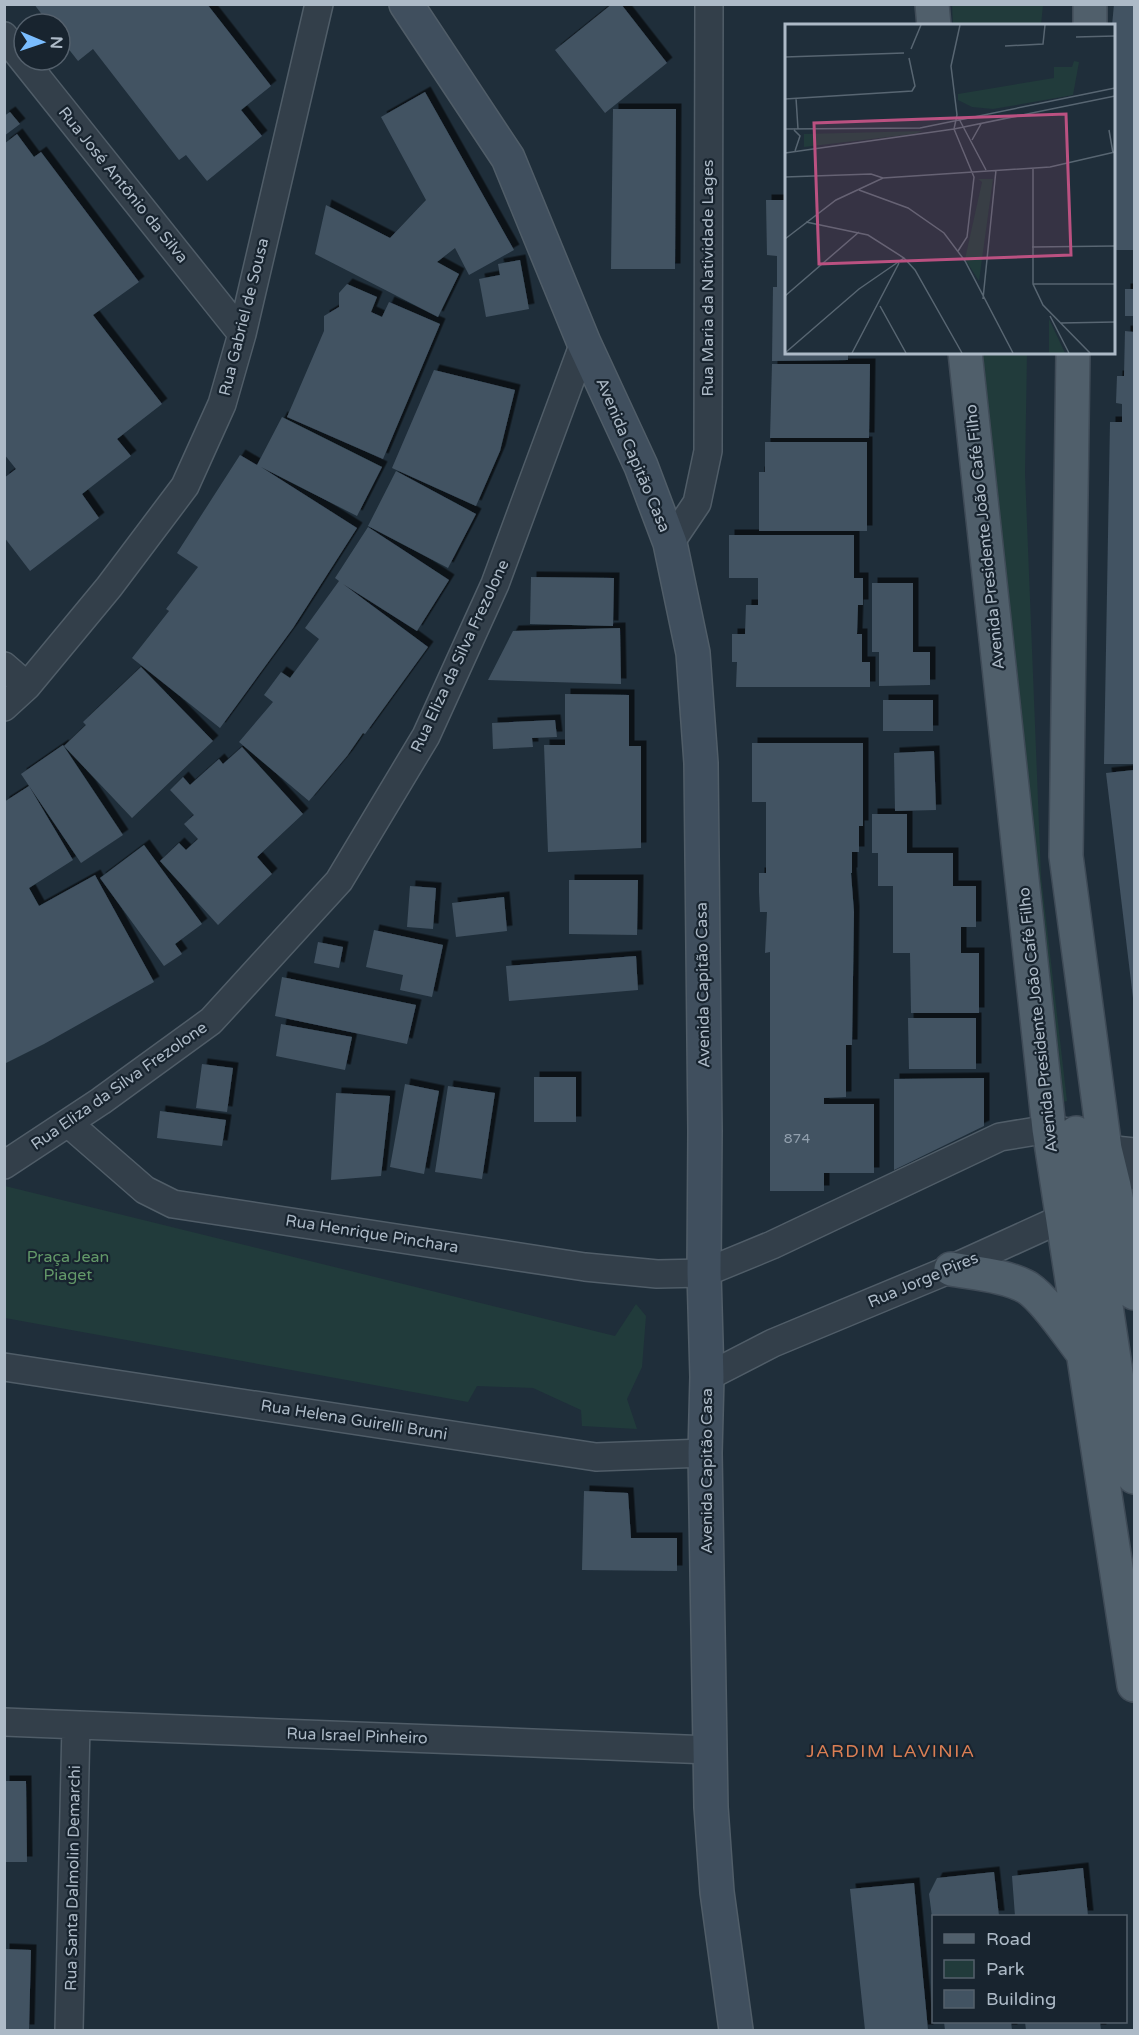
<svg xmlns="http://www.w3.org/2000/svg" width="1139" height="2035" font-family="'Varela Round',sans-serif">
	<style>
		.green { fill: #213b3b }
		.building { fill: #425362; filter: url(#shadow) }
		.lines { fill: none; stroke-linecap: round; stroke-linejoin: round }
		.street-casing { stroke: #505d68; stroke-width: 30 }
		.secondary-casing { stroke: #505d68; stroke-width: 36 }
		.primary-casing { stroke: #3f4b57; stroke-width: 36 }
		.street { stroke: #333f4a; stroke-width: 27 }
		.secondary { stroke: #404f5e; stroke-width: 33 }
		.primary { stroke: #505f6b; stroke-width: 33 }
		.labels { text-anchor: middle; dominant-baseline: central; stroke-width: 4.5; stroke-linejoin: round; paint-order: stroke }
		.number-label { font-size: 14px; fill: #92a0ae }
		.street-label { font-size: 16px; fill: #adbac7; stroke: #18242f }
		.park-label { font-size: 16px; fill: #639969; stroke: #18242f }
		.neighbourhood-label { font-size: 18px; letter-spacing: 1.5px; fill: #db7f54; stroke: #18242f }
		.inset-road { fill: none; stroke: #586672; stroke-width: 1.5 }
		.view { fill: #bb5181; fill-opacity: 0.15; stroke: #bb5181; stroke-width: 3 }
		.inset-edge { fill: none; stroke: #adbac7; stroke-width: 3 }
	</style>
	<defs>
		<filter id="shadow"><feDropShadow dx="5.5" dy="-5.5" stdDeviation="0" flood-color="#0009"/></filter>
	</defs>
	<rect width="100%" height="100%" fill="#1f2e3a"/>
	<path class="green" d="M 952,5 L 1043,5 L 1041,25 L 953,25 Z
		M 981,353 L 1027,353 L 1025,473 L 1041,876 L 1067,1101 L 1052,1105 Z
		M 5,1186 L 615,1336 L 636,1304 L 646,1316 L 642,1367 L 627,1399 L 637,1429 L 582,1426 L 581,1410 L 533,1388 L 477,1386 L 468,1402 L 5,1318 Z"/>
	<path class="building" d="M 34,4 L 207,4 L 271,86 L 241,110 L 262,136 L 207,181 L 186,155 L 179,160 L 93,49 L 78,61 L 60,38 L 60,24 L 49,24 Z
		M 612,4 L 621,4 L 667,63 L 605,113 L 555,50 Z
		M 1114,4 L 1134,4 L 1134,250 L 1114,250 L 1112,26 Z
		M 425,92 L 514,250 L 469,275 L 455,248 L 437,262 L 459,274 L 438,317 L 315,254 L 326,205 L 390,238 L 426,200 L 381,117 Z
		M 613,109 L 676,109 L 675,269 L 611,269 Z
		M 10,112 L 20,124 L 4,136 L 4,116 Z
		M 17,134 L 34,157 L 41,152 L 139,282 L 93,315 L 162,404 L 117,439 L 131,456 L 82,494 L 99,518 L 30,571 L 4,537 L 4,478 L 16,469 L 4,454 L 4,144 Z
		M 766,200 L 786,200 L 786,352 L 848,352 L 848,360 L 772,361 L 773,287 L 777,287 L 777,256 L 767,255 Z
		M 520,260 L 529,309 L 486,317 L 479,279 L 500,275 L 498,264 Z
		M 347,284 L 377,297 L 371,312 L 382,317 L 389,302 L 440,324 L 383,459 L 287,417 L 324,331 L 324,316 L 339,307 L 339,293 Z
		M 1125,289 L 1134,289 L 1134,316 L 1125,316 Z
		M 1125,331 L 1134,332 L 1134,764 L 1104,764 L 1110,422 L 1122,422 L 1122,404 L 1116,403 L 1117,376 L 1124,376 Z
		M 772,364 L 870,364 L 869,438 L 770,438 Z
		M 434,370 L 515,390 L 500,451 L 476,506 L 392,468 Z
		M 282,417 L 382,467 L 357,516 L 261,467 L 357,528 L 293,628 L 220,728 L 132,658 L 169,611 L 166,609 L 198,567 L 177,553 L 240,455 L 257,465 Z
		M 765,442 L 867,442 L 867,531 L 759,531 L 759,472 L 765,472 Z
		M 396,471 L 476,514 L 448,568 L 368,526 Z
		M 368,527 L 449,580 L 417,631 L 343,584 L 428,647 L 365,734 L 363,733 L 347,756 L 309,801 L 239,742 L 273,702 L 264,695 L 281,672 L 290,678 L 319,639 L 305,628 L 339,581 L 335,578 Z
		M 729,535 L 854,535 L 854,578 L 863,578 L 863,605 L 858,605 L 857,634 L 862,634 L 862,662 L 870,662 L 870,687 L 736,687 L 737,662 L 732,662 L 732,634 L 745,634 L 746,605 L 758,605 L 758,578 L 729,578 Z
		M 531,577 L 614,578 L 613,626 L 530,624 Z
		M 872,583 L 913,583 L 913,652 L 930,652 L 930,685 L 879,686 L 879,652 L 872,652 Z
		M 620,628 L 621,684 L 488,680 L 513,631 Z
		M 141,667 L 213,741 L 132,818 L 64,746 L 86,725 L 83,722 Z
		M 565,694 L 629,695 L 629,746 L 641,746 L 641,848 L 548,852 L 544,745 L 565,745 Z
		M 883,700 L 933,700 L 933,731 L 883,731 Z
		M 555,720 L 557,737 L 532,738 L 533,747 L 493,749 L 492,723 Z
		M 752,743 L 863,743 L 863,826 L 859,826 L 859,852 L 852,852 L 852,873 L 851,873 L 854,912 L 852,1045 L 846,1045 L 846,1097 L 824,1098 L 824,1104 L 874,1104 L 874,1173 L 824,1173 L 824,1191 L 770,1191 L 770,952 L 765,953 L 767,912 L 760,912 L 759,892 L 759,873 L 766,873 L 766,802 L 752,802 Z
		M 63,745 L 123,835 L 81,863 L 21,774 Z
		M 242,747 L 303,814 L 257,857 L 272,874 L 218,925 L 160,861 L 179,843 L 186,850 L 198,839 L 184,824 L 194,815 L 170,790 L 183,777 L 190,785 L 219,759 L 223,764 Z
		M 934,751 L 936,810 L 895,811 L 894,753 Z
		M 1134,770 L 1134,998 L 1133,998 L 1106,773 Z
		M 29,786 L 73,860 L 29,888 L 39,906 L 95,875 L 154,982 L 44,1044 L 4,1064 L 4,802 Z
		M 872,814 L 907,814 L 907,853 L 953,853 L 953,886 L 976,886 L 976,927 L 961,927 L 961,953 L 979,953 L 979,1013 L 911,1013 L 910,953 L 893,953 L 893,886 L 878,886 L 878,853 L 872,853 Z
		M 144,845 L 202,924 L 175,944 L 182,954 L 164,966 L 100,878 Z
		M 569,880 L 638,880 L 637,935 L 569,934 Z
		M 410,886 L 436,888 L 433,929 L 407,927 Z
		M 504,897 L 507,931 L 456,937 L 452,903 Z
		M 374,930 L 443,945 L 432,997 L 400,990 L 403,975 L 366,967 Z
		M 318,942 L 343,947 L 339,968 L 314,963 Z
		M 636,956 L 638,990 L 509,1001 L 506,966 Z
		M 282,977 L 416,1005 L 407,1044 L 275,1016 Z
		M 908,1018 L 976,1018 L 976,1069 L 909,1069 Z
		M 281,1024 L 352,1037 L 345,1070 L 276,1056 Z
		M 202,1064 L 233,1068 L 227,1112 L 196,1108 Z
		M 534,1077 L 576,1077 L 576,1122 L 534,1122 Z
		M 984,1078 L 984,1126 L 894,1170 L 894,1079 Z
		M 405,1084 L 439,1091 L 424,1174 L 390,1167 Z
		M 448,1086 L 495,1093 L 482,1179 L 435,1172 Z
		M 336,1093 L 390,1096 L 381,1176 L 331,1180 Z
		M 160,1111 L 226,1120 L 222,1146 L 157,1138 Z
		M 584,1491 L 628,1493 L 631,1538 L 677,1538 L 677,1571 L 582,1570 Z
		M 4,1781 L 26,1781 L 27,1862 L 4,1862 Z
		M 1083,1868 L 1088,1916 L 1015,1916 L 1012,1876 Z
		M 994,1872 L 999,1916 L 932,1917 L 929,1894 L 937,1878 Z
		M 914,1883 L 928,2030 L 865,2030 L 850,1889 Z
		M 4,1949 L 31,1950 L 29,2030 L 4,2030 Z
		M 944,2022 L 1011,2022 L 1012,2030 L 945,2030 Z
		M 1025,2022 L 1100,2022 L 1101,2030 L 1026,2030 Z"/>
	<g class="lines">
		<g class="street-casing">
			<path id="street" d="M 4,36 L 242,334
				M 670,543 L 697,503 L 708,451 L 709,4
				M 4,666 L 27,686
				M 4,707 L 27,686 L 109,587 L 185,486 L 222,404 L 242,334 L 319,4
				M 68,1123 L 145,1190 L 173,1204 L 585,1267 L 657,1274 L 704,1273 L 772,1245 L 1000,1137 L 1049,1129 L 1076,1133 L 1105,1149 L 1134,1152
				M 4,1165 L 101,1101 L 211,1021 L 339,881 L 426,736 L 495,584 L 584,343
				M 4,1367 L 596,1457 L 705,1453
				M 707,1377 L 773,1343 L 951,1269 L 1063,1218 L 1134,1172
				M 4,1722 L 710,1750
				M 69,2030 L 76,1725"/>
		</g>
		<g class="secondary-casing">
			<path id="secondary" d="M 406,4 L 508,158 L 584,343 L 641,466 L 670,543 L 693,653 L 701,763 L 705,1131 L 704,1273 L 707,1377 L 705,1453 L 711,1807 L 717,1892 L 736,2030"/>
		</g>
		<g class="primary-casing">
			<path id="primary" d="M 932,4 L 934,26
				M 1090,26 L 1090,4
				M 965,352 L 1049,1129 L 1134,1685
				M 1073,352 L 1066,856 L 1105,1149 L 1114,1186 L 1134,1293
				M 1076,1133 L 1090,1200 L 1128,1452 L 1134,1477
				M 951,1269 C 973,1273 1009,1276 1028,1288 C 1046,1300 1068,1334 1082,1352"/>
		</g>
		<use href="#street" class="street"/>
		<use href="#secondary" class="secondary"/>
		<use href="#primary" class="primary"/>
	</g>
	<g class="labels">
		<g class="number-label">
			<text x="797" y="1138">874</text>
		</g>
		<g class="street-label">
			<text transform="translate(123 185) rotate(51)">Rua José Antônio da Silva</text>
			<text transform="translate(708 278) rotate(-90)">Rua Maria da Natividade Lages</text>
			<text transform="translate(244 317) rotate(-76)">Rua Gabriel de Sousa</text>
			<text transform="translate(633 455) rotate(67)">Avenida Capitão Casa</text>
			<text transform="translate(985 537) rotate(-96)">Avenida Presidente João Café Filho</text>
			<text transform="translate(460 656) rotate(-65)">Rua Eliza da Silva Frezolone</text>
			<text transform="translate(703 985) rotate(-91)">Avenida Capitão Casa</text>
			<text transform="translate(1038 1020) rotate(-96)">Avenida Presidente João Café Filho</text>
			<text transform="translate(119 1086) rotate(-35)">Rua Eliza da Silva Frezolone</text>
			<text transform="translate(372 1234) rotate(9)">Rua Henrique Pinchara</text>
			<text transform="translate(923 1280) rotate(-23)">Rua Jorge Pires</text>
			<text transform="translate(354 1420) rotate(9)">Rua Helena Guirelli Bruni</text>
			<text transform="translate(707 1471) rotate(-90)">Avenida Capitão Casa</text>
			<text transform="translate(357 1736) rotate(2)">Rua Israel Pinheiro</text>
			<text transform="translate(73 1878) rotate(-89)">Rua Santa Dalmolin Demarchi</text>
		</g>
		<g class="park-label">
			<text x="68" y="1257">Praça Jean<tspan x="68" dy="18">Piaget</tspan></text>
		</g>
		<g class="neighbourhood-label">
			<text x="891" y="1751">JARDIM LAVINIA</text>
		</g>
	</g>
	<g transform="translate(785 24)">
		<rect width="330" height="330" fill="#1f2e3a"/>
		<path d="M 289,37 L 294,38 L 288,71 L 208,85 L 187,83 L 173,76 L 173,70 L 269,54 L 269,43 L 287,43 ZM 138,107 L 129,110 L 19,123 L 19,110 ZM 193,155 L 208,155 L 194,257 L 180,235 L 197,158 ZM 264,295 L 280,329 L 264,329 Z" fill="#213b3b"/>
		<path class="inset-road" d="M 291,13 L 330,12M 220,22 L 258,20 L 260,1M 126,25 L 136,1M 0,33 L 119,29M 11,74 L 13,105M 0,75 L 127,67 L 130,62 L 124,34M 173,93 L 201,146M 0,105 L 135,104 L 330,64M 9,106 L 15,112 L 10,127M 324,106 L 328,129M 187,116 L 196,100M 0,129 L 169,105 L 330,72M 248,144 L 248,260 L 258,281 L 305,329M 0,153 L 86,150 L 98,154M 74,166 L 123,184 L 159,209 L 180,237 L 228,329M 21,198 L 83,211 L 119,234 L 130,246 L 177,329M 0,215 L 51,176 L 98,154 L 265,143 L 330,128M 247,223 L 330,222M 173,227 L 182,213 L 189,153 L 169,105 L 172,91 L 166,42 L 175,1M 248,260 L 330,260M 0,272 L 74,208M 198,275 L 211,146M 95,282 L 121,329M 265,292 L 284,329M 276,299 L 330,298M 0,329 L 74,265 L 119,234M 67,329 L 114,239"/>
		<path class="view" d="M 281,90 L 286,231 L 34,240 L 29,99 Z"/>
		<rect width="330" height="330" class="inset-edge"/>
	</g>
	<rect width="1139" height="2035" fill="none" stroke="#adbac7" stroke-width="12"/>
	<rect x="932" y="1915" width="195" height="108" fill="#18242f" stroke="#54606c" stroke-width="1.5"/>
	<rect x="944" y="1934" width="30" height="9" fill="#505f6b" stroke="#54606c" stroke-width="1.5"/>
	<text x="986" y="1945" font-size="18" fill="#adbac7">Road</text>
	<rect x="944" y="1960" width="30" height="18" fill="#213b3b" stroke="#54606c" stroke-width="1.5"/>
	<text x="986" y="1975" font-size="18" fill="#adbac7">Park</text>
	<rect x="944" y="1990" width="30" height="18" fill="#425362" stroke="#54606c" stroke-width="1.5"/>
	<text x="986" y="2005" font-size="18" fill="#adbac7">Building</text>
	<g transform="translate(42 42) rotate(92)"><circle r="28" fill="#18242f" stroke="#54606c" stroke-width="1.5"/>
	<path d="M0-4.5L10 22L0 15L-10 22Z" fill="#7abdff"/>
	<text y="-9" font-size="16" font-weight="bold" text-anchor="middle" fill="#adbac7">N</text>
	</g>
</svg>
